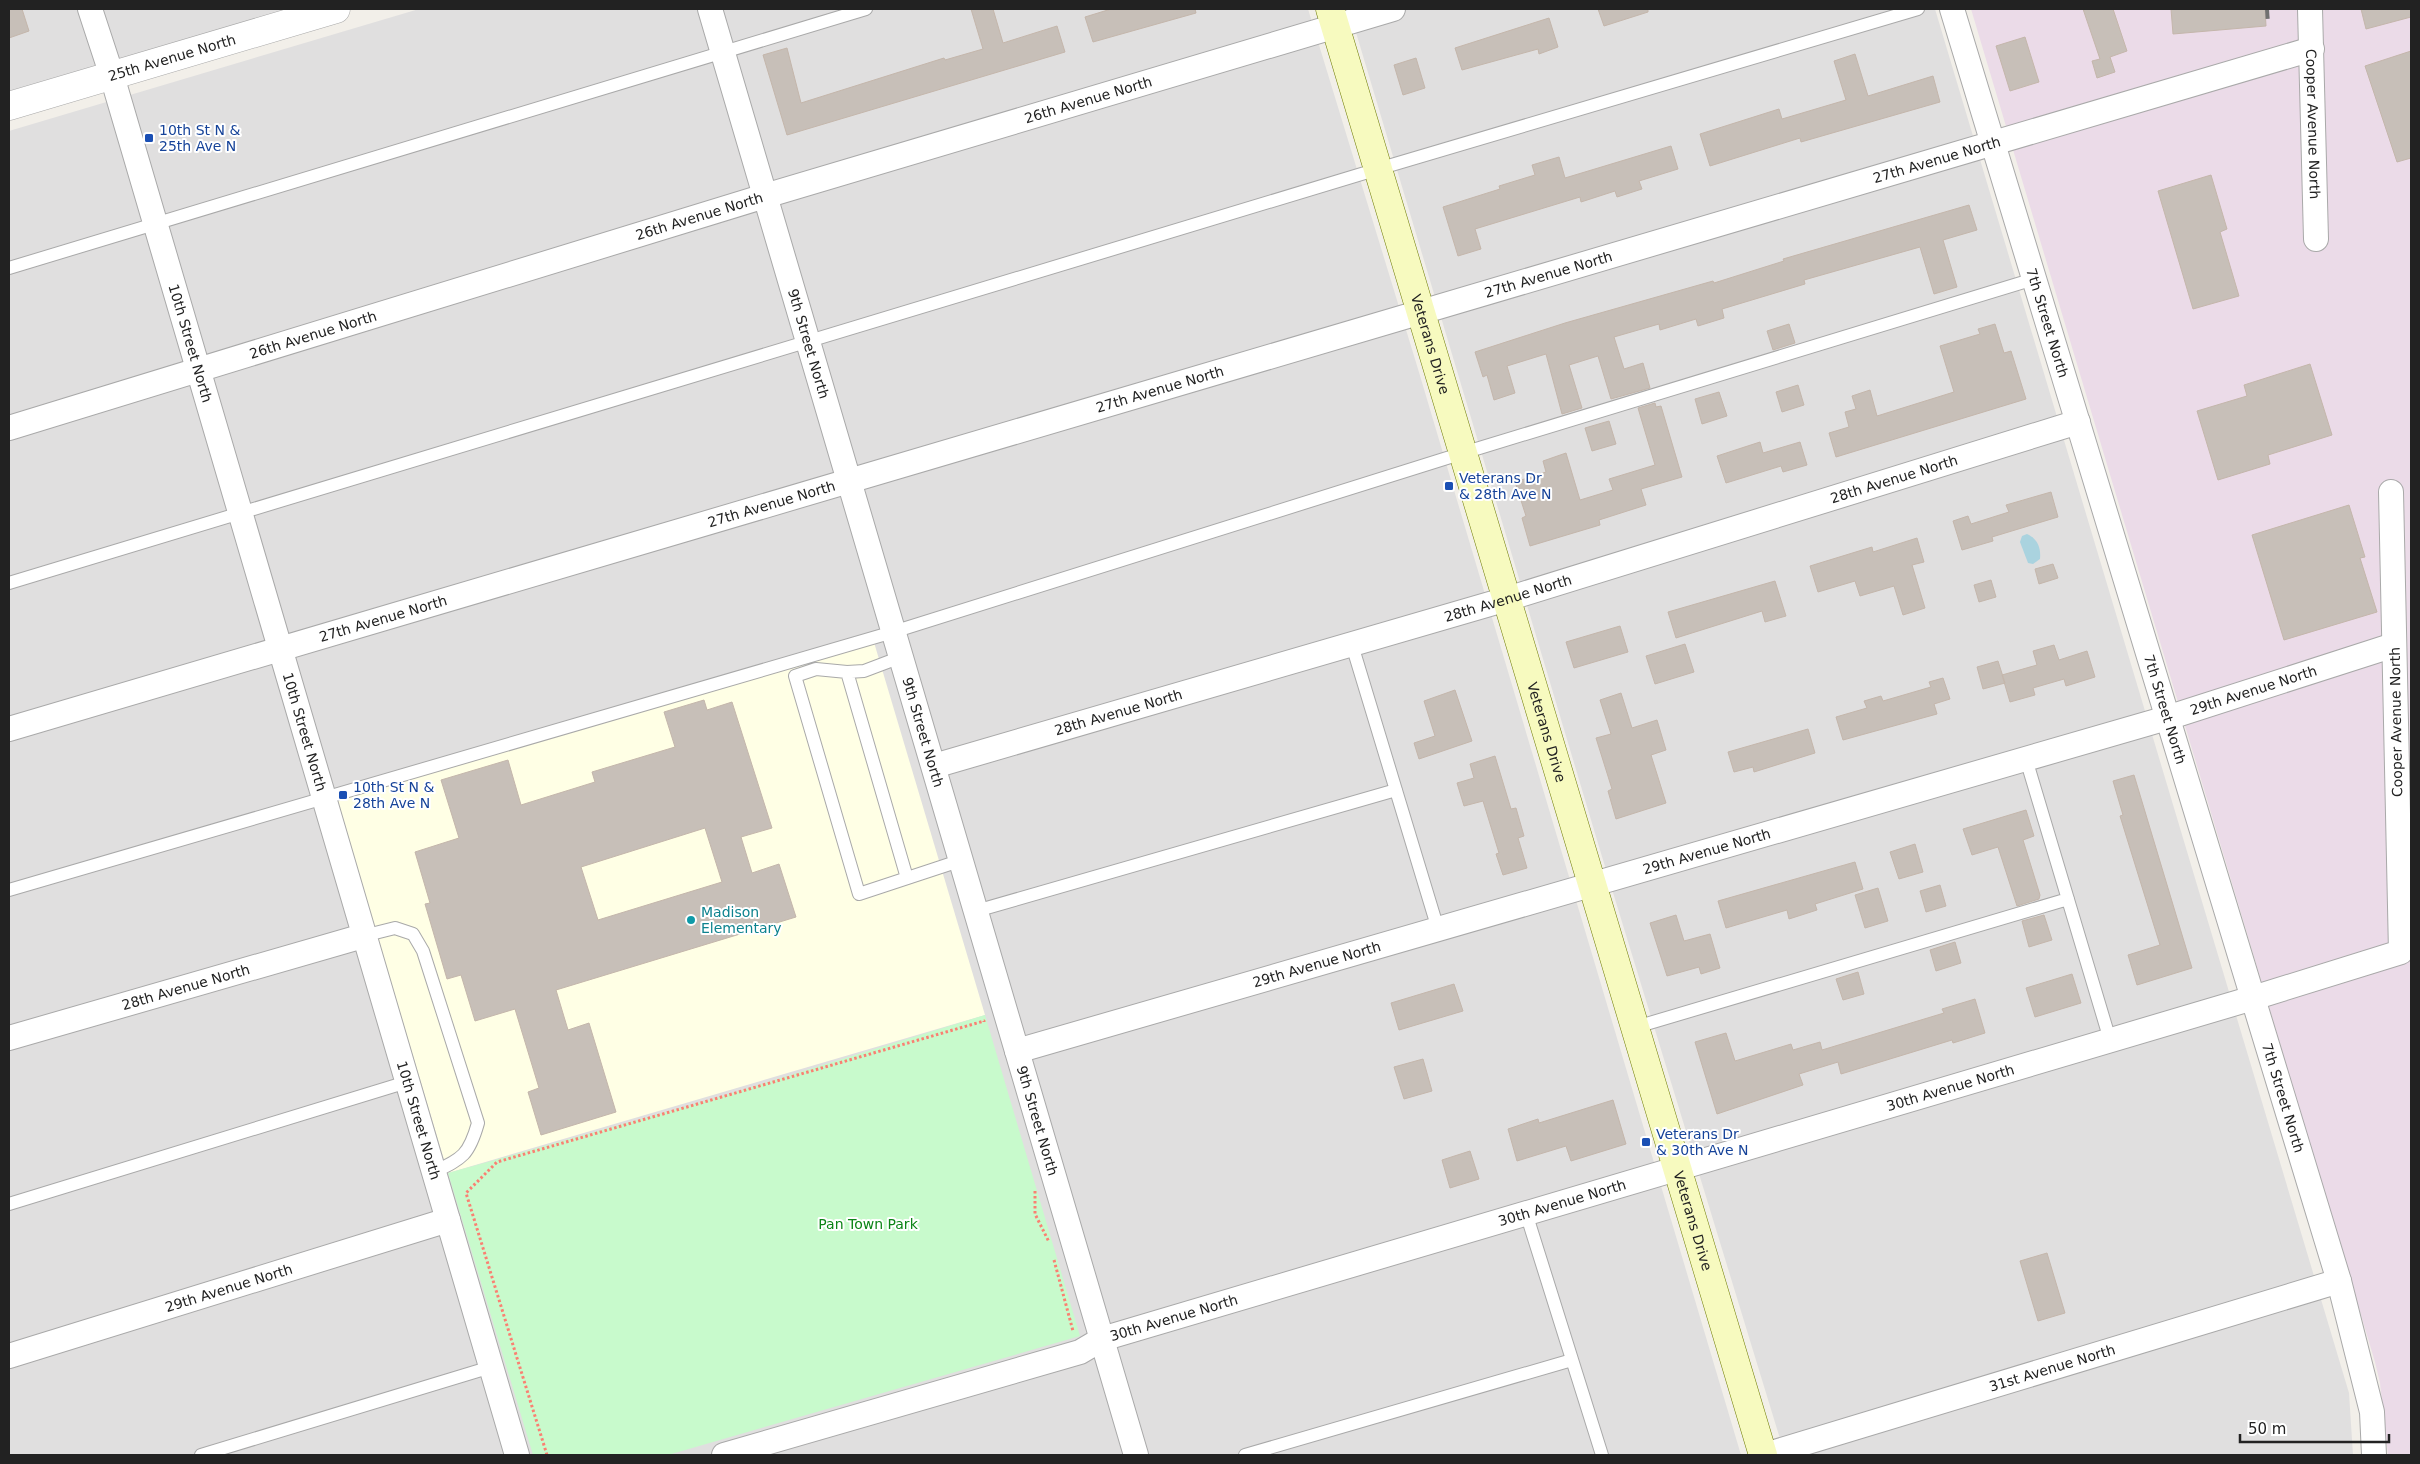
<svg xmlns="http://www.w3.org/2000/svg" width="2420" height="1464" font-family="'DejaVu Sans',sans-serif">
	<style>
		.residential { fill: #e0dfdf }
		.industrial { fill: #ebdbe8 }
		.education { fill: #ffffe5 }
		.park { fill: #c8facc }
		.water { fill: #aad3df }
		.building { fill: #c7bfb8; stroke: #c4b6ab; fill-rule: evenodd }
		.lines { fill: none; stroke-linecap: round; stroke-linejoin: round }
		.service-casing { stroke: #a9a9a9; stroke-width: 14 }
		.minor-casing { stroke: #a9a9a9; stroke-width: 26 }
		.tertiary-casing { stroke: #a9a9a9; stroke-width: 29 }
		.secondary-casing { stroke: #707d05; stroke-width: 29 }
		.path { stroke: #fa8072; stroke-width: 3; stroke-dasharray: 2.5 2.5; stroke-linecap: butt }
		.service { stroke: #fff; stroke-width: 12 }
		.minor { stroke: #fff; stroke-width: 24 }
		.tertiary { stroke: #fff; stroke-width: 28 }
		.secondary { stroke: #f7fabf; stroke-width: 28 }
		.rail { stroke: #707070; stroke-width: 4; stroke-dasharray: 10 10; stroke-linecap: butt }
		.transit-dot { fill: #1a4fb4; stroke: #fff; stroke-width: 2 }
		.culture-dot { fill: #0f9aa8; stroke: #fff; stroke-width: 2 }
		.labels { text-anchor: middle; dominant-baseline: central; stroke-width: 4; stroke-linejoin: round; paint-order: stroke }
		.street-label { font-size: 14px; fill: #222; stroke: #fff }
		.transit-label { font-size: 14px; fill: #164399; stroke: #fff; text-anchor: start }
		.culture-label { font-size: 14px; fill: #0d838f; stroke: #fff; text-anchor: start }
		.park-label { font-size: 14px; fill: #0c8416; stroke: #fff }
	</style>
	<rect width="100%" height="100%" fill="#f2efe9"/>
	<path class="residential" d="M 9,9 L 288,9 L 9,93 Z
		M 419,9 L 1308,9 L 1418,369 L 1741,1455 L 9,1455 L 9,131 Z
		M 1349,9 L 1935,9 L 2349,1393 L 2353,1455 L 1785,1455 L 1600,850 Z"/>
	<path class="industrial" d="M 1971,9 L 2411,9 L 2411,1455 L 2388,1455 L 2380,1383 L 2375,1362 Z"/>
	<path class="education" d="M 873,639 L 985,1015 L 448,1173 L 336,798 Z"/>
	<path class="park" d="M 985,1015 L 1080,1336 L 668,1455 L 533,1455 L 448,1173 L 716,1098 Z"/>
	<path class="water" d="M 2027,534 C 2038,539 2041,548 2040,559 L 2033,564 L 2028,563 L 2020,542 L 2022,536 Z"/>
	<path class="building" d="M 9,9 L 22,9 L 29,31 L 9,38 Z
		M 971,9 L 993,9 L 1003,43 L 1057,26 L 1065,52 L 787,135 L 763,55 L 787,48 L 801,103 L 944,58 L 945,60 L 983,49 Z
		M 1111,9 L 1195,9 L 1196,13 L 1093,42 L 1085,17 Z
		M 1598,9 L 1648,9 L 1648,12 L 1604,26 Z
		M 2083,9 L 2113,9 L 2127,51 L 2110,57 L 2115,72 L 2097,78 L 2092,61 L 2100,59 Z
		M 2171,9 L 2265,9 L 2266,26 L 2173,34 Z
		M 2361,9 L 2411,9 L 2411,17 L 2366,29 Z
		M 1549,18 L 1558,47 L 1539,54 L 1538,49 L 1462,70 L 1455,48 Z
		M 2025,37 L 2039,82 L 2010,91 L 1996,46 Z
		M 2411,51 L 2411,158 L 2397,162 L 2365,66 Z
		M 1855,54 L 1868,96 L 1933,76 L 1940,102 L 1801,142 L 1800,138 L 1710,166 L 1700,134 L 1779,109 L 1782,119 L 1846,100 L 1834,61 Z
		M 1416,58 L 1425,88 L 1403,95 L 1394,65 Z
		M 1671,146 L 1678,169 L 1639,181 L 1642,189 L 1617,197 L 1615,191 L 1581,202 L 1580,197 L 1475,229 L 1481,249 L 1458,256 L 1443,207 L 1500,189 L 1499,186 L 1535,175 L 1532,165 L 1559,157 L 1565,178 Z
		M 2211,175 L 2227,229 L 2220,232 L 2239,296 L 2193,309 L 2158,191 Z
		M 1969,205 L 1977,230 L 1943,240 L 1957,287 L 1934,294 L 1920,247 L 1804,280 L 1805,284 L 1722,309 L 1724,318 L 1698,326 L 1696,319 L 1660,330 L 1659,324 L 1614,337 L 1624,369 L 1643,363 L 1650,388 L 1611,399 L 1598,356 L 1569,365 L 1582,408 L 1562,414 L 1546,354 L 1507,366 L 1515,393 L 1494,400 L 1487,375 L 1483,377 L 1475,352 L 1565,323 L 1713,281 L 1714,283 L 1784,261 L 1783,259 Z
		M 1789,324 L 1795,343 L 1773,350 L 1767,331 Z
		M 1995,324 L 2004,353 L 2011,351 L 2026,399 L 1836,457 L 1829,433 L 1849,427 L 1845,412 L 1856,409 L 1852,396 L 1870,390 L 1877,416 L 1954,392 L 1940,346 L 1980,334 L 1978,329 Z
		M 2310,364 L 2332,435 L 2268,455 L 2270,464 L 2218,480 L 2197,411 L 2247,396 L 2244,385 Z
		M 1798,385 L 1804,405 L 1782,412 L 1776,392 Z
		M 1719,392 L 1727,416 L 1702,424 L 1695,399 Z
		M 1655,403 L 1656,407 L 1661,406 L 1682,477 L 1641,489 L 1646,505 L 1599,520 L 1600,525 L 1530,546 L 1522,518 L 1526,516 L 1515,482 L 1546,472 L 1543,461 L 1566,453 L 1580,500 L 1613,490 L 1609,479 L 1655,465 L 1638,408 Z
		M 1609,421 L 1616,444 L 1592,451 L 1585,428 Z
		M 1760,442 L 1763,453 L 1800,442 L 1807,465 L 1783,472 L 1781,466 L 1726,483 L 1717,456 Z
		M 2051,492 L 2058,517 L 1992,537 L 1993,541 L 1962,550 L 1953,521 L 1968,516 L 1971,524 L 2009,512 L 2006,505 Z
		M 2349,505 L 2365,557 L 2360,558 L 2377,612 L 2284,640 L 2252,535 Z
		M 1917,538 L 1924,562 L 1912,565 L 1925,608 L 1903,615 L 1894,586 L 1860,596 L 1855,581 L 1818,592 L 1810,566 L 1872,547 L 1873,552 Z
		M 2053,564 L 2058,578 L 2039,584 L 2035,569 Z
		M 1991,580 L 1996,597 L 1979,602 L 1974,585 Z
		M 1775,581 L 1786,616 L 1765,622 L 1762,611 L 1676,638 L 1668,612 Z
		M 1620,626 L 1628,652 L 1574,668 L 1566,642 Z
		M 1685,644 L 1694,672 L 1655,684 L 1646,656 Z
		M 2054,645 L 2059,660 L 2087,651 L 2095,677 L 2066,686 L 2064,679 L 2033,688 L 2035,695 L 2010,702 L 2002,675 L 2037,665 L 2033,651 Z
		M 1998,661 L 2005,683 L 1983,689 L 1977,667 Z
		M 1943,678 L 1950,699 L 1934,704 L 1937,714 L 1843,740 L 1836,717 L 1867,708 L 1864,701 L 1881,696 L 1883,701 L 1931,687 L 1929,682 Z
		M 1455,690 L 1472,741 L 1419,759 L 1414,743 L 1435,736 L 1424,701 Z
		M 1621,693 L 1632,728 L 1657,720 L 1666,750 L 1651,755 L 1666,803 L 1616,819 L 1608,791 L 1612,789 L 1596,738 L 1611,734 L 1600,700 Z
		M 704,700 L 707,710 L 732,702 L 772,828 L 741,837 L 752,873 L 779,864 L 796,917 L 556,990 L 568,1030 L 589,1023 L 616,1112 L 541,1135 L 528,1092 L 539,1088 L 515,1009 L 475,1021 L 461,975 L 447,979 L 425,904 L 430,903 L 415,852 L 459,838 L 441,780 L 508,760 L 521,805 L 595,782 L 592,772 L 675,747 L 664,712 ZM 705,828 L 722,882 L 598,920 L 581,867 Z
		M 1808,729 L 1815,753 L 1754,772 L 1753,767 L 1734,772 L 1728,752 Z
		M 1495,756 L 1511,809 L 1516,808 L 1524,836 L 1518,838 L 1527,868 L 1503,875 L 1496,854 L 1499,853 L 1483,801 L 1464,806 L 1457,783 L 1474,778 L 1470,764 Z
		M 2134,775 L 2192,968 L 2137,985 L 2128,955 L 2160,945 L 2120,816 L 2123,815 L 2113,781 Z
		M 2026,810 L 2034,836 L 2023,840 L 2040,895 L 2039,899 L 2017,906 L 1998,847 L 1972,855 L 1963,829 Z
		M 1915,844 L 1923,872 L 1899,879 L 1890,852 Z
		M 1855,862 L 1863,889 L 1815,904 L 1817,910 L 1789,919 L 1787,910 L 1726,928 L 1718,901 Z
		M 1940,885 L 1946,906 L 1926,912 L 1920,891 Z
		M 1878,888 L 1888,921 L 1865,928 L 1855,895 Z
		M 1676,915 L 1684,941 L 1710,934 L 1720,968 L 1701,974 L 1699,967 L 1667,976 L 1650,923 Z
		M 2044,915 L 2052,940 L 2029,947 L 2022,921 Z
		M 1955,942 L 1961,963 L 1936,971 L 1930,950 Z
		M 1858,972 L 1864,994 L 1843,1000 L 1836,979 Z
		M 2072,974 L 2081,1003 L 2035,1017 L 2026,988 Z
		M 1454,984 L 1463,1011 L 1399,1030 L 1391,1003 Z
		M 1975,999 L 1985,1033 L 1953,1043 L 1952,1040 L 1841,1074 L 1838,1062 L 1799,1074 L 1803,1085 L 1717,1114 L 1695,1042 L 1726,1033 L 1735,1061 L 1791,1044 L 1793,1050 L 1820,1042 L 1822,1050 L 1944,1013 L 1942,1009 Z
		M 1423,1059 L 1432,1091 L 1404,1099 L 1394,1067 Z
		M 1613,1100 L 1626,1144 L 1571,1161 L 1566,1146 L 1517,1161 L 1508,1129 L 1538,1119 L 1539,1123 Z
		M 1470,1151 L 1479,1179 L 1450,1188 L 1442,1160 Z
		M 2047,1253 L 2065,1313 L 2038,1321 L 2020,1261 Z"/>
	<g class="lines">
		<g class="service-casing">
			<path id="service" d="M 9,268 L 866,9
				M 9,583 L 1378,169 L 1918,9
				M 1352,645 L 1438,929
				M 901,657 L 864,671 L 847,672 L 816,669 L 795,676 L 859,894 L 962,860
				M 847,672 L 907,878
				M 2026,759 L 2110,1040
				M 9,890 L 893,632 L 1463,453 L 2034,279
				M 976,911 L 1396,790
				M 363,936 L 395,928 L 413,934 L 423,951 L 478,1123 C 469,1155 463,1158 434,1172
				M 1636,1027 L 2068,899
				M 9,1204 L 407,1082
				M 1526,1213 L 1602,1455
				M 201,1455 L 491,1367
				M 1245,1455 L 1572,1360"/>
		</g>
		<g class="minor-casing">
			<g id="minor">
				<path id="s1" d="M 90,9 L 112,76 L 517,1455"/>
				<path id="s2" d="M 710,9 L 1136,1455"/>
				<path id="s3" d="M 1952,9 L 2339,1281 L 2372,1412 L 2374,1455"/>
				<path id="s4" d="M 2310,9 L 2316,239"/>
				<path id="s5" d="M 9,428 L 765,196 L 1393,9"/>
				<path id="s6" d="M 9,729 L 2312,49"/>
				<path id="s7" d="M 934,766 L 1507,599 L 2078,422"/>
				<path id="s8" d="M 9,1038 L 363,936"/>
				<path id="s9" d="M 1017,1051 L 2167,718 L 2394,645"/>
				<path id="s10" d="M 9,1356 L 448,1220"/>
				<path id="s11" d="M 724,1455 L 1080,1352 L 1102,1339 L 2253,998 L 2401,952 L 2391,492"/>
				<path id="s12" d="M 1765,1455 L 2339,1281"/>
			</g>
		</g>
		<g class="tertiary-casing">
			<g id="tertiary">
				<path id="s13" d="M 9,106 L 336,9"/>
			</g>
		</g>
		<g class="secondary-casing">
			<g id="secondary">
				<path id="s14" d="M 1330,9 L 1763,1455"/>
			</g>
		</g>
		<path class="path" d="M 1035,1191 L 1035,1214 L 1049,1242
			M 1054,1260 L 1073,1331
			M 547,1455 L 466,1193 L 497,1162 L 984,1021 L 984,1022"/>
		<use href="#service" class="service"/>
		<use href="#minor" class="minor"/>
		<use href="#tertiary" class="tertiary"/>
		<use href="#secondary" class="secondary"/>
		<path class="rail" d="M 2267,9 L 2268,24"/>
	</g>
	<g class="transit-dot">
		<rect x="144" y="133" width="10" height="10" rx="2.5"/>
		<rect x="1444" y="481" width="10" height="10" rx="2.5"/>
		<rect x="338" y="790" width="10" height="10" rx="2.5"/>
		<rect x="1641" y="1137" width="10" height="10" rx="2.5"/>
	</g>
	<circle class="culture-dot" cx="691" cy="920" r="5"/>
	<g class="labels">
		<g class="street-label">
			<text stroke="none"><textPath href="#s13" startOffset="170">25th Avenue North</textPath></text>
			<text stroke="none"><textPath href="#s5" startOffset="1128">26th Avenue North</textPath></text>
			<text stroke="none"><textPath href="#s4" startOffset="115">Cooper Avenue North</textPath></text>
			<text stroke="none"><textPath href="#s6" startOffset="2010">27th Avenue North</textPath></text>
			<text stroke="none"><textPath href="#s5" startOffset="722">26th Avenue North</textPath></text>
			<text stroke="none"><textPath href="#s6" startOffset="1605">27th Avenue North</textPath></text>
			<text stroke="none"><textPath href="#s3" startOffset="328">7th Street North</textPath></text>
			<text stroke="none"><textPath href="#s5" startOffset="318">26th Avenue North</textPath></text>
			<text stroke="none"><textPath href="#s1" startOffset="349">10th Street North</textPath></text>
			<text stroke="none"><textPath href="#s2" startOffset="349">9th Street North</textPath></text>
			<text stroke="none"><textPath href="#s14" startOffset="350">Veterans Drive</textPath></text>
			<text stroke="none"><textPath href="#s6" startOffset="1200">27th Avenue North</textPath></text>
			<text stroke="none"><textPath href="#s7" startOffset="1002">28th Avenue North</textPath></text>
			<text stroke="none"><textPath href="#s6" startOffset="795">27th Avenue North</textPath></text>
			<text stroke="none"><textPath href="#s7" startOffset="598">28th Avenue North</textPath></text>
			<text stroke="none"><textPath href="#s6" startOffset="390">27th Avenue North</textPath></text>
			<text stroke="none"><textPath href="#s9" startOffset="1288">29th Avenue North</textPath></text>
			<text stroke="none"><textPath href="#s3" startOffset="732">7th Street North</textPath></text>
			<text stroke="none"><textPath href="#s7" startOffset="192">28th Avenue North</textPath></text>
			<text transform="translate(2396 722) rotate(-91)">Cooper Avenue North</text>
			<text stroke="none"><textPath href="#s1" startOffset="754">10th Street North</textPath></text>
			<text stroke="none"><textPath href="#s2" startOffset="754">9th Street North</textPath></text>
			<text stroke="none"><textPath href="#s14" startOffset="755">Veterans Drive</textPath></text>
			<text stroke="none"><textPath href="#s9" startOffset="718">29th Avenue North</textPath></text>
			<text stroke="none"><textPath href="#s9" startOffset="312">29th Avenue North</textPath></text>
			<text stroke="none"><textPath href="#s8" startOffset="184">28th Avenue North</textPath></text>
			<text stroke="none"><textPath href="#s11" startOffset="1281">30th Avenue North</textPath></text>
			<text stroke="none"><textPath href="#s3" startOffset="1138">7th Street North</textPath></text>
			<text stroke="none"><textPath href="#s1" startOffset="1159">10th Street North</textPath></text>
			<text stroke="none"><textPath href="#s2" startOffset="1159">9th Street North</textPath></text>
			<text stroke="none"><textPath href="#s11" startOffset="876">30th Avenue North</textPath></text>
			<text stroke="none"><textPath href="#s14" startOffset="1265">Veterans Drive</textPath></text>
			<text stroke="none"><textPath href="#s10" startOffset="230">29th Avenue North</textPath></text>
			<text stroke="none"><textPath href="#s11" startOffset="471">30th Avenue North</textPath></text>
			<text stroke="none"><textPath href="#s12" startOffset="300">31st Avenue North</textPath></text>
		</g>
		<g class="transit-label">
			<text x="159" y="130">10th St N &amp;<tspan x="159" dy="16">25th Ave N</tspan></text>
			<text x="1459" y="478">Veterans Dr<tspan x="1459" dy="16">&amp; 28th Ave N</tspan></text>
			<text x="353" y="787">10th St N &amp;<tspan x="353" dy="16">28th Ave N</tspan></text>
			<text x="1656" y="1134">Veterans Dr<tspan x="1656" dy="16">&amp; 30th Ave N</tspan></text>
		</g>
		<g class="culture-label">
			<text x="701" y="912">Madison<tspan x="701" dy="16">Elementary</tspan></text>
		</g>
		<g class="park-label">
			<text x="868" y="1224">Pan Town Park</text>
		</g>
	</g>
	<rect width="2420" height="1464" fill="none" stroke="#222222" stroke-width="20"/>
	<path d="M2240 1434v8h149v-8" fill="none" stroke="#222222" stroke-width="2.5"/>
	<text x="2248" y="1434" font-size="15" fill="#222222" stroke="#ffffff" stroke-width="4" paint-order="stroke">50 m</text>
</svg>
